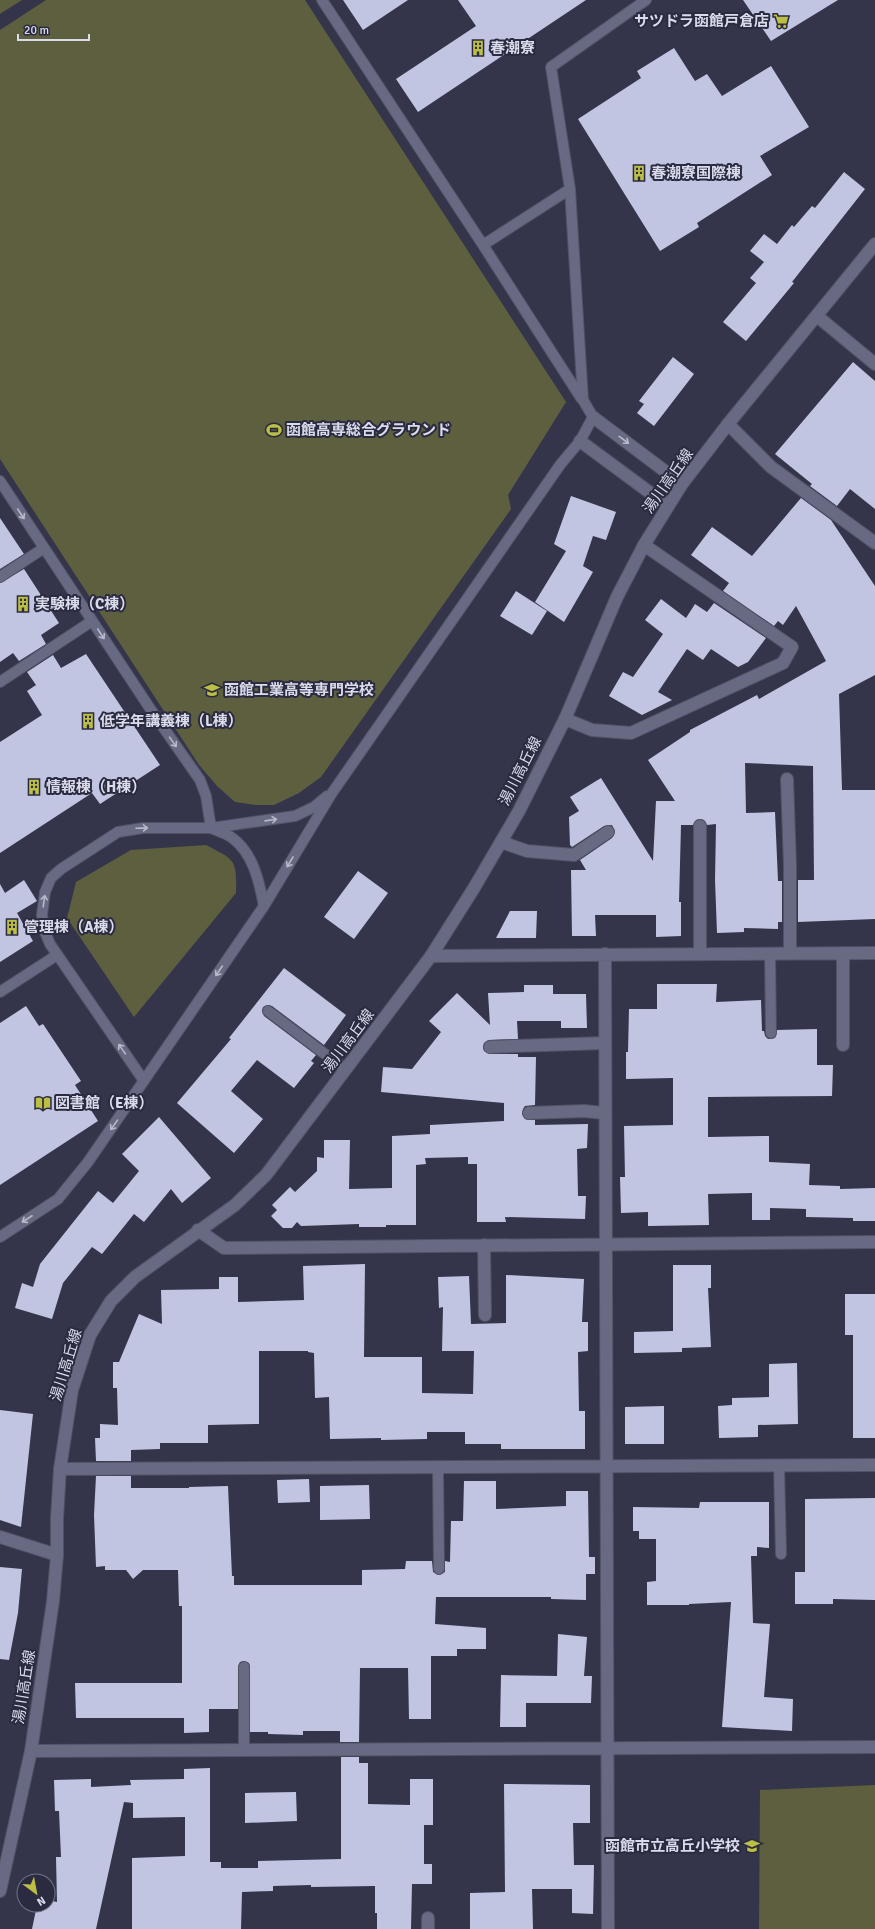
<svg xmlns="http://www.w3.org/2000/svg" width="875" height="1929" font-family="Signika,'Noto Sans JP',sans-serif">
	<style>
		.green { fill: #5d5f3e }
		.building { fill: #c2c5e1 }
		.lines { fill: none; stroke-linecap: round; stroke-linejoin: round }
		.service-casing { stroke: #515265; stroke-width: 12 }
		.minor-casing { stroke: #515265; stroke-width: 14 }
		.tertiary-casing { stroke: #515265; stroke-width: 14 }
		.service { stroke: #686a83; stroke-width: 10 }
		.minor { stroke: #686a83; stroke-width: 12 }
		.tertiary { stroke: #686a83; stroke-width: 12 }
		.oneway { stroke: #b8bacc }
		.labels { text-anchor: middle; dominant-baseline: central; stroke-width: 4; stroke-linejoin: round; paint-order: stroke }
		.poi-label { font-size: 15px; font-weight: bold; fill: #dbdceb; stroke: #2a2b41; text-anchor: start }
		.street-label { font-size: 15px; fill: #dbdceb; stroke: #2a2b41 }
	</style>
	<rect width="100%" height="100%" fill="#34354b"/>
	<path class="green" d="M 0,0 L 22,0 L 0,14 Z
		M 46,0 L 305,0 L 566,402 L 508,495 L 511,509 L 321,777 L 299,793 L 274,805 L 256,805 L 235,802 L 217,786 L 199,765 L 0,459 L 0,30 Z
		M 206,845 C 235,860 237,859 236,893 L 134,1017 L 67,918 L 76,882 L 131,850 Z
		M 875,1785 L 875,1929 L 759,1929 L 760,1790 Z"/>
	<path class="building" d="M 343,0 L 408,0 L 363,30 Z
		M 458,0 L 586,0 L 418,112 L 396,79 L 476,26 Z
		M 743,0 L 838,0 L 771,41 Z
		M 674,48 L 695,81 L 707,74 L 722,96 L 771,66 L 809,127 L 760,156 L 772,175 L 697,223 L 699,227 L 660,251 L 578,119 L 641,78 L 637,71 Z
		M 844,172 L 865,189 L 792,282 L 794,283 L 746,341 L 723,322 L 756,283 L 750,278 L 764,262 L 750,251 L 764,234 L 777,244 L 792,225 L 794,227 L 812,206 L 815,208 Z
		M 673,357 L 694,374 L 654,426 L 637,413 L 644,404 L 639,401 Z
		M 853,362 L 875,381 L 875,509 L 850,489 L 837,506 L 810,486 L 812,484 L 775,454 Z
		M 571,496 L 616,512 L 606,540 L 593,536 L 583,566 L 593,572 L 564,622 L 535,602 L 566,551 L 554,544 Z
		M 801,498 L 831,520 L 875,586 L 875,675 L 839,694 L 842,790 L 875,790 L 875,919 L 798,922 L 798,880 L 814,880 L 813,766 L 745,763 L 746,813 L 775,812 L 778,881 L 782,881 L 782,922 L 778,922 L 778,929 L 744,928 L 744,932 L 717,933 L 715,880 L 716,824 L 707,825 L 704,820 L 700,819 L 696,820 L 693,825 L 681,825 L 679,902 L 681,902 L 681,936 L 656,937 L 656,915 L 595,915 L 596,936 L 572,936 L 571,870 L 586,870 L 580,860 L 612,838 L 615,832 L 612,825 L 604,826 L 572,847 L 570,845 L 569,817 L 579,811 L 570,797 L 601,778 L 653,861 L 656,801 L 675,801 L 648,760 L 690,732 L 690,730 L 757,695 L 759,699 L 826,661 L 796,606 L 783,625 L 778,621 L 774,626 L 723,591 L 729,583 L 691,555 L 712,527 L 752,556 Z
		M 0,518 L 24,554 L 0,569 Z
		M 24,569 L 59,623 L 41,635 L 46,644 L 19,661 L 13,653 L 0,662 L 0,583 Z
		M 516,591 L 547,611 L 532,635 L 500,616 Z
		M 661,599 L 686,618 L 695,604 L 707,612 L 714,603 L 766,638 L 748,662 L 738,667 L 711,649 L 703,660 L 687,649 L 658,692 L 672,700 L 642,715 L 609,696 L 623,672 L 633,677 L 663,634 L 645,620 Z
		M 86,654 L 160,765 L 100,804 L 92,793 L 0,853 L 0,742 L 42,715 L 27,691 L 36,685 L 27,672 L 53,655 L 61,668 Z
		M 358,871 L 388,893 L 354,939 L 324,917 Z
		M 24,880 L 37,901 L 17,913 L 33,941 L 0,962 L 0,884 L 5,893 Z
		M 510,911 L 537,911 L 536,938 L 496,938 Z
		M 284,968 L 346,1015 L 324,1045 L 272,1006 L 268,1005 L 263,1007 L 262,1011 L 264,1016 L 316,1055 L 311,1061 L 314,1063 L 294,1088 L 257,1060 L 231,1091 L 263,1119 L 234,1153 L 177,1103 L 231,1039 L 229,1038 Z
		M 657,984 L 717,984 L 716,1002 L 761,1000 L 762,1031 L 764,1031 L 765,1036 L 768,1039 L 775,1038 L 777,1030 L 817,1029 L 817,1065 L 833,1065 L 832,1096 L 708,1097 L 708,1137 L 769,1136 L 769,1162 L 810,1164 L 809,1185 L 840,1186 L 840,1189 L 875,1188 L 875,1221 L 853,1221 L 853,1218 L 806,1217 L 806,1209 L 770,1208 L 770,1220 L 752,1220 L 752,1193 L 708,1194 L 709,1225 L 648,1226 L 648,1212 L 621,1213 L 620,1177 L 625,1177 L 624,1126 L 673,1125 L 673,1078 L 626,1079 L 626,1052 L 628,1052 L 629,1009 L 657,1009 Z
		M 524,985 L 553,985 L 553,994 L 586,994 L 587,1028 L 561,1028 L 561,1021 L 517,1021 L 518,1039 L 489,1040 L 484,1043 L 483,1047 L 484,1051 L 490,1054 L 518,1054 L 518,1057 L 536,1057 L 535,1105 L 525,1106 L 523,1109 L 522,1114 L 525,1119 L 535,1120 L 535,1125 L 588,1124 L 587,1148 L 577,1149 L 578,1196 L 586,1196 L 585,1219 L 505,1217 L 506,1222 L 477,1222 L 477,1164 L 468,1164 L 468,1157 L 425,1158 L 426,1164 L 416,1165 L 416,1225 L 386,1225 L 386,1227 L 359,1227 L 359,1224 L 301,1226 L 297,1222 L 292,1228 L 283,1228 L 271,1216 L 277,1210 L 272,1205 L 290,1187 L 295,1192 L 317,1171 L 317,1157 L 324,1158 L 324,1140 L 350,1140 L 349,1189 L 392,1188 L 392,1136 L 430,1134 L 430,1125 L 504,1121 L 504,1103 L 381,1092 L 383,1067 L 412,1069 L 441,1032 L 429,1021 L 457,993 L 490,1025 L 488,993 L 524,992 Z
		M 26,1006 L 39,1026 L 43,1024 L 81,1081 L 75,1085 L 98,1121 L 0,1185 L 0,1023 Z
		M 159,1117 L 211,1178 L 182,1203 L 171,1189 L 144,1222 L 134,1214 L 102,1254 L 92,1247 L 63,1283 L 52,1319 L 15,1308 L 22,1283 L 33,1287 L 40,1264 L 98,1191 L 113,1203 L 139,1171 L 122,1154 Z
		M 365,1264 L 364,1357 L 422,1357 L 422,1393 L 473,1394 L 474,1351 L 442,1351 L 443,1307 L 439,1308 L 438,1277 L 469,1276 L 471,1324 L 506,1323 L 506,1275 L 584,1279 L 582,1322 L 588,1322 L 588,1351 L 578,1352 L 579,1411 L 585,1411 L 585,1449 L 501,1449 L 501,1444 L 465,1444 L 465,1432 L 427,1432 L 427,1439 L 381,1440 L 381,1438 L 330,1439 L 329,1397 L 315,1398 L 314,1353 L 308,1352 L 308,1351 L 259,1351 L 259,1424 L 208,1425 L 208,1443 L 160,1443 L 160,1449 L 131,1450 L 131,1461 L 96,1461 L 95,1438 L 100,1438 L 100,1424 L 118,1425 L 117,1388 L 113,1388 L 113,1362 L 119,1362 L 139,1314 L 162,1324 L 161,1290 L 219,1289 L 219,1277 L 238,1277 L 238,1302 L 304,1300 L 303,1266 Z
		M 673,1265 L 711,1265 L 711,1288 L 708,1288 L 711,1347 L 682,1348 L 682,1352 L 634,1353 L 634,1332 L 673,1331 Z
		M 845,1294 L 875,1294 L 875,1438 L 853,1438 L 853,1335 L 845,1335 Z
		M 797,1363 L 798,1424 L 758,1425 L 758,1437 L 719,1438 L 718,1406 L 732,1405 L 732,1398 L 769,1397 L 769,1364 Z
		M 664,1406 L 664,1444 L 625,1444 L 625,1407 Z
		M 0,1410 L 33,1414 L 21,1527 L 0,1520 Z
		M 96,1476 L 131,1476 L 131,1488 L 189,1488 L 189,1487 L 228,1486 L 232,1576 L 234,1576 L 234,1585 L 362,1585 L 362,1570 L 405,1569 L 406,1561 L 432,1561 L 433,1572 L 439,1575 L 445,1572 L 445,1561 L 450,1562 L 451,1521 L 463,1521 L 464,1481 L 496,1481 L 496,1509 L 566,1506 L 566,1491 L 588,1491 L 589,1557 L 595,1557 L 595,1574 L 586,1574 L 586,1600 L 551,1599 L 551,1597 L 436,1597 L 435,1624 L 486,1628 L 486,1649 L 457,1649 L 457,1656 L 431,1656 L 431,1719 L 409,1719 L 408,1668 L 360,1668 L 359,1742 L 340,1742 L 340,1731 L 303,1731 L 303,1735 L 268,1734 L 268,1732 L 250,1732 L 250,1667 L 249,1663 L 244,1661 L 240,1662 L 238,1667 L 238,1709 L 209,1709 L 209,1732 L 184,1733 L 184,1718 L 76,1718 L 75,1683 L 182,1683 L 182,1606 L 179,1606 L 178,1570 L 143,1570 L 133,1579 L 126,1570 L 105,1570 L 105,1566 L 96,1567 L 94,1515 Z
		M 309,1479 L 310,1502 L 278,1503 L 277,1480 Z
		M 369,1485 L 370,1519 L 320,1520 L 320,1486 Z
		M 875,1498 L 875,1600 L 833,1599 L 833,1604 L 795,1604 L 795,1572 L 805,1572 L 805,1499 Z
		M 700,1502 L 769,1502 L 769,1548 L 757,1547 L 757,1556 L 751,1556 L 753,1623 L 770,1624 L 764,1697 L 793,1699 L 792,1731 L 722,1727 L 731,1602 L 689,1604 L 689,1605 L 647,1605 L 647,1582 L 656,1581 L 656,1539 L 639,1539 L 639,1531 L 633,1531 L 633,1507 L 699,1508 Z
		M 0,1567 L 22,1569 L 18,1613 L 9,1660 L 0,1659 Z
		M 558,1634 L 587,1637 L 584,1676 L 592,1676 L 591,1703 L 526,1703 L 526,1727 L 500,1727 L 501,1675 L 557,1676 Z
		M 341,1757 L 359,1757 L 359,1763 L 368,1763 L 368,1804 L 410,1805 L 410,1779 L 433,1779 L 433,1825 L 424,1825 L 424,1864 L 432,1864 L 432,1884 L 412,1884 L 411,1929 L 377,1929 L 377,1913 L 375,1913 L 375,1886 L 311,1887 L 311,1885 L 273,1886 L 273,1891 L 242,1892 L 241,1929 L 132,1929 L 132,1858 L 185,1856 L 185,1817 L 133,1818 L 133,1803 L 124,1802 L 96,1929 L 32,1929 L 37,1905 L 48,1905 L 48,1900 L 57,1902 L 56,1857 L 61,1857 L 59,1811 L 55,1811 L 54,1780 L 91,1779 L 91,1787 L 131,1785 L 130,1780 L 184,1779 L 184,1769 L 210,1768 L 210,1862 L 221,1862 L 221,1868 L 258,1868 L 258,1861 L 341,1859 Z
		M 504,1784 L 590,1785 L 590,1823 L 573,1823 L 574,1865 L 594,1865 L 593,1914 L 572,1913 L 572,1889 L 532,1889 L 533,1929 L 470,1929 L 470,1893 L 505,1892 Z
		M 296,1792 L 297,1821 L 245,1823 L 245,1793 Z"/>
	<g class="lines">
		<g class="service-casing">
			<path id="service" d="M 322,0 L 483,245 L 570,189
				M 483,245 L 581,398
				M 0,481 L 149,707 L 200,780 L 206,796 L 211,828 C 217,831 225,833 231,837 C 253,852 259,881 264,906
				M 0,577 L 44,548
				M 0,682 L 92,621
				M 770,953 L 771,1033
				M 0,992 L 57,955
				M 268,1011 L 346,1070
				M 144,1081 L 50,944 L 45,932 L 42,915 L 45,892 L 51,878 L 61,869 L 118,832 L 143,828 L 211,828 L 295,816 L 314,807 L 327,796
				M 0,1237 L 58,1199 L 88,1162 L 264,906 L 332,793 L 560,465 L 580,441 L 593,417 L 583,400 L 570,189 L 551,67 L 646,0
				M 779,1465 L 781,1554
				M 438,1467 L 439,1569
				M 244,1667 L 244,1750"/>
		</g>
		<g class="minor-casing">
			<path id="minor" d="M 817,316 L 875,364
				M 593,417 L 682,484
				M 728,424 L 771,467 L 875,543
				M 580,441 L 668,506
				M 565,719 L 592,730 L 631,733 L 783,663 L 792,647 L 644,545
				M 787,779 L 790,866 L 790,953
				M 700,826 L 700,954
				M 501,842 L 527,851 L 574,855 L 608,832
				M 605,954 L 608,1929
				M 431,956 L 875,953
				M 843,1045 L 843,953
				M 490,1047 L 604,1043
				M 529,1113 L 584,1111 L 604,1113
				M 198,1230 L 224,1248 L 875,1242
				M 484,1245 L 485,1315
				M 60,1469 L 875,1465
				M 0,1537 L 57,1555
				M 31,1751 L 875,1747
				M 428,1918 L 428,1929"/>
		</g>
		<g class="tertiary-casing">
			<path id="tertiary" d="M 0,1891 L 31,1751 L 53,1601 L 57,1555 L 57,1518 L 60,1469 L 72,1390 L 90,1335 L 111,1301 L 135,1277 L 235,1205 L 266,1175 L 431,956 L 474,888 L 519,811 L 565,719 L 617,597 L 644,545 L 682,484 L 728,424 L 875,244"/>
		</g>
		<use href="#service" class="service"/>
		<use href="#minor" class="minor"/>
		<use href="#tertiary" class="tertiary"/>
	</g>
	<defs><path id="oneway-shaft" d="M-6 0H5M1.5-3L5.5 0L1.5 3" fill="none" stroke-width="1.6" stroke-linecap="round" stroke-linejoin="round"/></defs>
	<g class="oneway">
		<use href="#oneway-shaft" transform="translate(624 440) rotate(37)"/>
		<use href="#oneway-shaft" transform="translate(21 514) rotate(57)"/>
		<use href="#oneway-shaft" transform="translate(101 634) rotate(57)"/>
		<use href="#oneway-shaft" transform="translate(173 742) rotate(55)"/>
		<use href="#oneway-shaft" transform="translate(271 820) rotate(-8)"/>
		<use href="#oneway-shaft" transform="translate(142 828) rotate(-2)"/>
		<use href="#oneway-shaft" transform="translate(290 862) rotate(121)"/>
		<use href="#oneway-shaft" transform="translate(44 901) rotate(-82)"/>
		<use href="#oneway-shaft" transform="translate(219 971) rotate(124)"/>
		<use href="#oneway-shaft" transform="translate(122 1049) rotate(-125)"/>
		<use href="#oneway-shaft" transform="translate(114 1125) rotate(125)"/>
		<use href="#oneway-shaft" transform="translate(27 1219) rotate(147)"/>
	</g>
	<defs>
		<g id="supermarket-bare" transform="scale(1.2)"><path d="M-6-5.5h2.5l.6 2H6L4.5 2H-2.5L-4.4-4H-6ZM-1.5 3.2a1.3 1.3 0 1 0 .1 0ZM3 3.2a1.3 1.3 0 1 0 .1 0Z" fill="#bcbf44" stroke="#2a2b41" stroke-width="2.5" paint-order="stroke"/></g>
		<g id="building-bare" transform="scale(1.2)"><path d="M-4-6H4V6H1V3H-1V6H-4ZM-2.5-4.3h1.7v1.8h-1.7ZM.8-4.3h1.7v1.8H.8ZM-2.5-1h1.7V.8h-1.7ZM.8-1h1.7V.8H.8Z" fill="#bcbf44" stroke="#2a2b41" stroke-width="2.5" paint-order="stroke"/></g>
		<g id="stadium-bare" transform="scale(1.2)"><path d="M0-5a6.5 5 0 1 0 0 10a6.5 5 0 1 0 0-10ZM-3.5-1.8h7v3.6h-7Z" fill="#bcbf44" stroke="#2a2b41" stroke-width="2.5" paint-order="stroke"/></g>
		<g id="university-bare" transform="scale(1.2)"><path d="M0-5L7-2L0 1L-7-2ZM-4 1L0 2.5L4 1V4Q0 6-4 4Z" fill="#bcbf44" stroke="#2a2b41" stroke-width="2.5" paint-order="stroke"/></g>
		<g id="library-bare" transform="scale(1.2)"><path d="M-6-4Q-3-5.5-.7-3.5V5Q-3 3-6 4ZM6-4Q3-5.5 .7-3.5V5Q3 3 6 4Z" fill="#bcbf44" stroke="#2a2b41" stroke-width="2.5" paint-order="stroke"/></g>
		<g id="school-bare" transform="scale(1.2)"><path d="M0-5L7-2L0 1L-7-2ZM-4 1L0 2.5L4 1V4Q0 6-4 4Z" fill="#bcbf44" stroke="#2a2b41" stroke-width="2.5" paint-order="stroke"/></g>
	</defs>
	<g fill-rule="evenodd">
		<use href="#supermarket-bare" x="781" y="21"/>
		<use href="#building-bare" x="478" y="48"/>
		<use href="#building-bare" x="639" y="173"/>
		<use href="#stadium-bare" x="274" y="430"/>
		<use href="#building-bare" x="23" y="604"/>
		<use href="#university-bare" x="212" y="690"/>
		<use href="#building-bare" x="88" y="721"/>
		<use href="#building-bare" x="34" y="787"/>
		<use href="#building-bare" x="12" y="927"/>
		<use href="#library-bare" x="43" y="1103"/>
		<use href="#school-bare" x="752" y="1846"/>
	</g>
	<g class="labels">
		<g class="poi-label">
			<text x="769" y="21" text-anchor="end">サツドラ函館戸倉店</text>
			<text x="490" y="48">春潮寮</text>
			<text x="651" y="173">春潮寮国際棟</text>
			<text x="286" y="430">函館高専総合グラウンド</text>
			<text x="35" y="604">実験棟（C棟）</text>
			<text x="224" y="690">函館工業高等専門学校</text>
			<text x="100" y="721">低学年講義棟（L棟）</text>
			<text x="46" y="787">情報棟（H棟）</text>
			<text x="24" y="927">管理棟（A棟）</text>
			<text x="55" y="1103">図書館（E棟）</text>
			<text x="740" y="1846" text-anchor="end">函館市立高丘小学校</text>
		</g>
		<g class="street-label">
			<text transform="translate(668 481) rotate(-55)">湯川高丘線</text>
			<text transform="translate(520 771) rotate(-63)">湯川高丘線</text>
			<text transform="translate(348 1041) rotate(-53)">湯川高丘線</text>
			<text transform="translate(66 1365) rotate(-73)">湯川高丘線</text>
			<text transform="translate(24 1687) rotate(-81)">湯川高丘線</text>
		</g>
	</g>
	<g transform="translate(36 1893) rotate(148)"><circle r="19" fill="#2a2b41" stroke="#717285"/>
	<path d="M0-3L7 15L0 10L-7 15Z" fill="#bcbf44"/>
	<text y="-6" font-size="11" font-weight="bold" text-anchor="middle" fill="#dbdceb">N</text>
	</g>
	<path d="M18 34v6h71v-6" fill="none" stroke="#dbdceb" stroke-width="2"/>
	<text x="24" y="34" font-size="12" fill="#dbdceb" stroke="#2a2b41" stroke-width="3" paint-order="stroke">20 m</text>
</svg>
